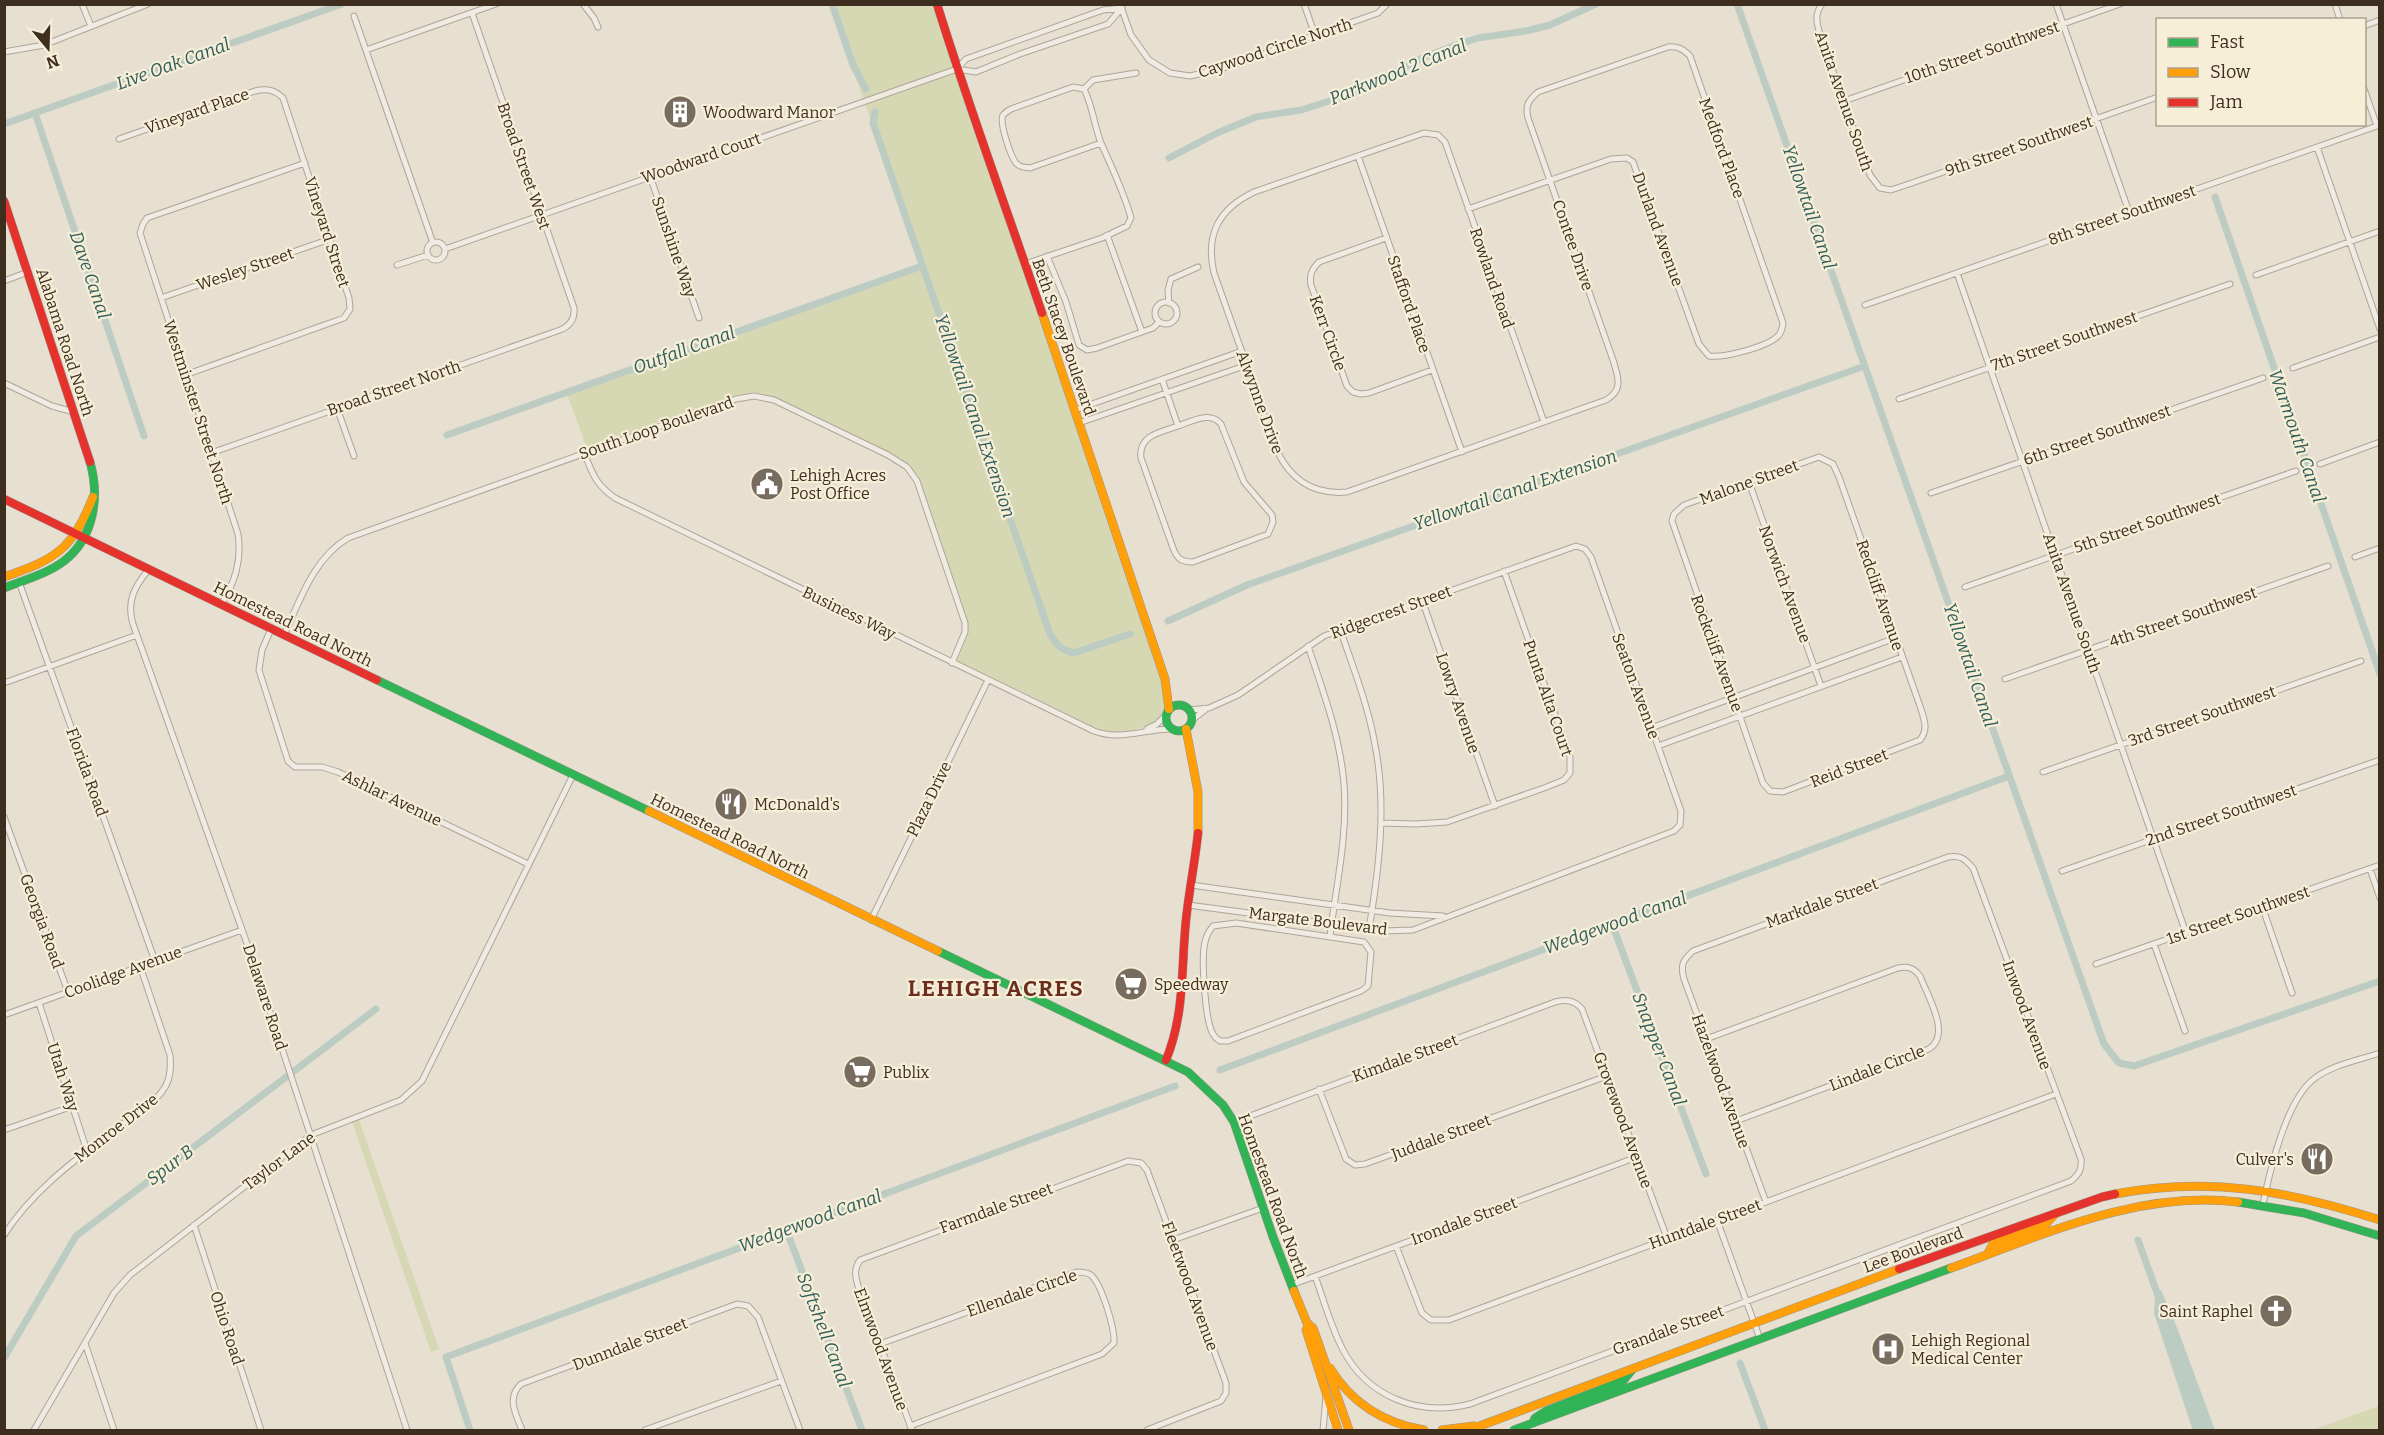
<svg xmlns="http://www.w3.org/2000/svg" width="2384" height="1435" font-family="Bitter,serif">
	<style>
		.green { fill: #d6d7b3 }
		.water { fill: #bcccc2 }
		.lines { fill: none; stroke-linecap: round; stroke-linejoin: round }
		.canal { stroke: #bcccc2; stroke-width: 7 }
		.street-casing { stroke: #ada599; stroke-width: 7 }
		.fast-casing { stroke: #9c958a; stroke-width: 9 }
		.slow-casing { stroke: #9c958a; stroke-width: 9 }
		.jam-casing { stroke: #9c958a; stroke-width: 9 }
		.street { stroke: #efebe3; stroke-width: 5 }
		.fast { stroke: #30b455; stroke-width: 8 }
		.slow { stroke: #ff9f0a; stroke-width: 8 }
		.jam { stroke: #e5322d; stroke-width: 8 }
		.labels { text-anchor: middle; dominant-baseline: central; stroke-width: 4.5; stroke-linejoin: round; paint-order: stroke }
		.street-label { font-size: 16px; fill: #3d2e20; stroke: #f7eed8 }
		.poi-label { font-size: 16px; fill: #3d2e20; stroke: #f7eed8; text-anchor: start }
		.water-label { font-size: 18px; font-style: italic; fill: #2f5d5a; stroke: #f7eed8 }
		.district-label { font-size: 22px; font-weight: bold; letter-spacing: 1.5px; fill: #6b2e1e; stroke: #f7eed8 }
	</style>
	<rect width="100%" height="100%" fill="#e7e0d1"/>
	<path class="green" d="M 829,5 L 934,5 L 1160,676 L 1166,699 L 1162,720 C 1142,728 1125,735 1103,731 L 957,661 L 968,633 L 968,623 L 920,480 L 909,464 L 900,458 L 775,397 L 754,392 L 735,396 L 587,448 L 567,394 L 921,269 L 865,103 Z
		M 358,1117 L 439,1349 L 431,1352 L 351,1119 Z
		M 2379,1406 L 2379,1430 L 2312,1430 Z"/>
	<path class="water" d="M 2161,1290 L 2178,1330 L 2215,1430 L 2193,1430 L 2190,1422 L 2154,1313 L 2155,1296 Z"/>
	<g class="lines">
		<path class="canal" d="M 832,4 L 853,65 L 866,89
			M 1737,4 L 2104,1044 L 2119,1063 L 2134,1066 L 2380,981
			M 875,112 L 873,123 L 1050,634 C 1057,645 1061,650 1074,653 L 1130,634
			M 35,113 L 144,436
			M 4,124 L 342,4
			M 1169,158 L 1217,133 L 1256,117 L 1301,110 L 1352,94 L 1422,58 L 1453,46 L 1478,38 L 1526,31 L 1550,25 L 1596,4
			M 2215,197 L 2380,674
			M 447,435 L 922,266
			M 1168,621 L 1247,585 L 1865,366
			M 1612,924 L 1706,1174
			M 1220,1070 L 2009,776
			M 786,1229 L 862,1430
			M 2138,1240 L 2160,1301
			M 4,1358 L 76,1236 L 376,1009
			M 1740,1363 L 1765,1430
			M 470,1430 L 446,1357 L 1175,1086"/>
		<g class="street-casing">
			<path id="street" d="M 82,4 L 91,26
				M 583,4 L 594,18 L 598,27
				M 1120,4 L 1131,35 L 1149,60 L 1170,73 L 1190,76 L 1221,69 L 1378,13 L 1387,4
				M 1304,4 L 1315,35
				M 1822,4 C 1814,15 1817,23 1820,35 L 1870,175 L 1880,188 L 1891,190 L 1912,183 L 2158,97
				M 2056,4 L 2129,212
				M 2335,4 L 2340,20
				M 354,16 L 433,243
				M 2364,26 L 2380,20
				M 366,50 L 496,4
				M 4,52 L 44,45 L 148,4
				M 957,69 L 966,59 L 1103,10 L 1122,8
				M 1084,89 L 1093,80 L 1136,73
				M 2364,89 L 2377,126
				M 1844,101 L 2120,4
				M 119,139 L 255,91 C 267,88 275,90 283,98 L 349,298 L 350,309 L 344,318 L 185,375
				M 2317,147 L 2380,329
				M 1358,156 L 1462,452
				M 650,176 L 699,318
				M 1468,209 L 1611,159 L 1627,158 L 1633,162 L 1699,344 L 1709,356 C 1724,358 1767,347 1778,336 C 1782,332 1782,328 1783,323 L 1690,56 C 1683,49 1678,46 1668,47 L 1538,92 C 1528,101 1525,105 1528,118 L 1613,360 C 1618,377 1624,390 1606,400 L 1347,492 C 1314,495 1291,480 1277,451 L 1214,273 C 1205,234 1219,209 1254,192 L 1424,133 L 1438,135 L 1445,142 L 1544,422
				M 1107,235 L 1142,332
				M 1386,238 L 1319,262 C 1312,269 1309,275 1311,285 L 1347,386 L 1353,392 L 1361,394 L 1369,393 L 1432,370
				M427 251a9 9 0 1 1 18 0a9 9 0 1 1-18 0Z
				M 445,249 L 957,69 L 976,72 L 1020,54 L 1108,24 L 1122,8
				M 1047,256 L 1066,302 L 1079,345 L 1087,350 L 1097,348 L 1153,328 L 1159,322
				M 1025,264 L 1102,238 L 1127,226 L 1131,218 C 1124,192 1112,168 1101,143 C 1094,125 1093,107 1084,89 L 1073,87 L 1011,109 C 1009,110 1005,113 1003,115 C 999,123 1011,157 1016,163 C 1020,168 1025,167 1030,168 L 1101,143
				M 397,265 L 428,255
				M 1957,273 L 2186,933
				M 2256,275 L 2380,231
				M 4,281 L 28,272
				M 161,298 L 330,239
				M1155 313a11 11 0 1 1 22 0a11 11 0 1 1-22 0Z
				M 1169,303 L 1168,290 L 1171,279 L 1198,267
				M 1865,305 L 2380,125
				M 2293,368 L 2380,337
				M 1162,379 L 1178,426 C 1192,421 1210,411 1221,424 L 1244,482 L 1272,515 L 1273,522 L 1268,534 L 1193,562 C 1182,562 1177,559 1173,548 L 1141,458 C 1138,435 1161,432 1178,426
				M 4,383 L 52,406 L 74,412
				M 1899,399 L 2230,284
				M 337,408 L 354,456
				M 1075,410 L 1242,351
				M 1079,423 L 1247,365
				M 211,453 L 560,330 C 570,326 575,319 574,308 L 472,13
				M 584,453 C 593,474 595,484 615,498 L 1094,731 C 1120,741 1144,729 1172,729
				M 1819,457 L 1833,464 L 1839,477 L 1920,706 C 1924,719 1929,729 1920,740 L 1783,792 L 1770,791 L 1763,783 L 1672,521 L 1674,514 L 1684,505 Z
				M 2320,464 L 2380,442
				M 1749,482 L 1821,686
				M 1931,493 L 2263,378
				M 2355,557 L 2380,548
				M 149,569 C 135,586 126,601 133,624 L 255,966 L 407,1430
				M 19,582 L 155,961
				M 1965,587 L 2296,471
				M 1422,600 L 1495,806
				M 221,605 C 235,582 242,561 238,534 L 140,233 L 143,224 L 147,218 L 305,163
				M 271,629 L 262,650 L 259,670 L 288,761 L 295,767 L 322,767 L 338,772 L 528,864
				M 1340,629 C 1353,667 1368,705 1375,745 C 1387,805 1379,869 1369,929
				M 284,635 C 300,600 314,558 348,538 L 736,399 L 754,396 L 774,400 L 888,455 L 907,467 L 917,481 L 965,623 L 965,632 L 952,663
				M 1308,646 C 1323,691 1340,736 1344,784 C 1348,835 1336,886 1330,936
				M 2005,679 L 2328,566
				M 4,683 L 137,635
				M 1192,720 L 1205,710
				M 1651,728 L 1895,638
				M 1147,729 L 1157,724 L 1166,715
				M 1658,746 L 1902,657
				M 2043,772 L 2361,661
				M 4,817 L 68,992
				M 1381,823 L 1416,824 L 1447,822 L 1544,788 L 1564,780 L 1570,773 L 1570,757 L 1504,571
				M 2370,869 L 2380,898
				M 2062,871 L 2380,760
				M 1191,885 L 1390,913 L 1443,916
				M 1188,905 L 1384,931 L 1413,930 L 1674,831 L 1680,825 L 1681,811 L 1591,557 L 1585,549 L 1576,546 L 1324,636 L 1238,695 L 1209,708 L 1189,710
				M 2262,906 L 2292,993
				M 871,920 L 988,680
				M 1236,923 L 1364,942 L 1371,952 L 1368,986 L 1361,991 L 1228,1041 L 1220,1041 C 1217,1039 1215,1038 1213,1034 C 1205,1021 1201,957 1205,942 C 1206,935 1209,931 1213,926 Z
				M 2154,944 L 2185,1031
				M 2096,964 L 2380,865
				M 39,1003 L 87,1151
				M 4,1015 L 242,930
				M 1706,1039 L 1898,968 C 1908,966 1914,968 1920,976 C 1927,995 1952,1035 1929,1049 L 1736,1121
				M 1319,1089 L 1346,1159 L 1355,1165 L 1365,1164 L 1607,1076
				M 1234,1122 L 1555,1002 C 1566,999 1574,1000 1582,1009 L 1667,1238
				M 4,1130 L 73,1106
				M 2263,1204 C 2270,1170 2286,1099 2315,1078 C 2332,1065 2359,1060 2380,1053
				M 1717,1220 L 1760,1339
				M 194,1225 L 261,1430
				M 4,1235 C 33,1190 75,1160 117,1128 C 132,1116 152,1106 163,1090 C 171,1080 171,1067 170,1055 L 140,966
				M 1173,1240 L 1263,1208
				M 1396,1246 L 1422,1313 L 1431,1320 L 1449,1320 L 2056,1094
				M 1315,1276 C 1324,1301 1331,1327 1343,1350 C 1368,1397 1419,1417 1470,1404 L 2071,1181 C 2079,1174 2082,1170 2081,1159 L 1973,868 C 1965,859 1961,855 1948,857 L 1693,951 C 1683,960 1680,965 1684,979 L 1766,1202
				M 1291,1285 L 1637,1157
				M 85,1343 L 114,1430
				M 880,1344 L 1077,1272 C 1082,1272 1087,1272 1091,1275 C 1102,1285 1115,1329 1114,1343 L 1102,1354 L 910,1426
				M 34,1430 L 114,1293 L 130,1275 L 311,1135 L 401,1100 L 422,1081 L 573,775
				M 522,1430 C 516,1414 506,1398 521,1384 L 737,1304 L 748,1306 L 758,1317 L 800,1430
				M 645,1430 L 781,1381
				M 912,1430 L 858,1286 C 855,1275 854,1269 860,1260 L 1128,1161 L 1141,1163 L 1147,1170 L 1226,1383 L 1226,1393 L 1221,1401 L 1147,1430
				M 1323,1430 L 1326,1397"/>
		</g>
		<g class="fast-casing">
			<path id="fast" d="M 4,588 C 24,580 47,574 64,561 C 94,538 100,497 90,462
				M 377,680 L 649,811
				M1166 718a13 13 0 1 1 26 0a13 13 0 1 1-26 0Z
				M 938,951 L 1188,1072 L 1223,1105 L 1234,1122 L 1273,1237 L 1294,1291
				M 2238,1202 L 2304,1213 L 2380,1236
				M 1533,1423 L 1535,1418 L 1546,1411 L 1623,1381 L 1632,1370
				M 1514,1430 L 1951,1268"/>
		</g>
		<g class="slow-casing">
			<path id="slow" d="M 1042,313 L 1165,679 L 1169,709
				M 4,577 C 56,559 72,550 93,497
				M 1186,729 L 1198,792 L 1198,833
				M 649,811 L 938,951
				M 2115,1194 C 2210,1176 2289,1191 2380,1220
				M 1987,1255 L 1993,1244 L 2045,1225 L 2056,1213
				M 1951,1268 C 2043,1235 2138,1190 2238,1202
				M 1294,1291 L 1307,1323 L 1313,1328 L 1349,1430
				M 1309,1325 L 1306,1330 L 1338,1430
				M 1330,1368 C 1352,1404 1383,1423 1424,1430
				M 1442,1430 L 1474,1426
				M 1469,1430 L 1899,1269"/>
		</g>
		<g class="jam-casing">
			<path id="jam" d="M 937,4 C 969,108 1007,210 1042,313
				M 4,201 L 90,462
				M 4,499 L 377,680
				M 1166,1060 C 1185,1014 1181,968 1186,920 C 1189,891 1195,862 1198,833
				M 1899,1269 L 2102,1197 L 2115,1194"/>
		</g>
		<use href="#street" class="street"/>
		<use href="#fast" class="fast"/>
		<use href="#slow" class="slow"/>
		<use href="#jam" class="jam"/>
	</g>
	<defs>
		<g id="building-disc" transform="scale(1.725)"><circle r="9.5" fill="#786c5e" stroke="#f7eed8"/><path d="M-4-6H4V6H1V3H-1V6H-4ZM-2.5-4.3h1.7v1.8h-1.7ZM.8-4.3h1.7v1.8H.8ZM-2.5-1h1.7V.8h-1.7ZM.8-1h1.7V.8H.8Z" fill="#fff"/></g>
		<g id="civic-disc" transform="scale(1.725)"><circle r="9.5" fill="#786c5e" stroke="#f7eed8"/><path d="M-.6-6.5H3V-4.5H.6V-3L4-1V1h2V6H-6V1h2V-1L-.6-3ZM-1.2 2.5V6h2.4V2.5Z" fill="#fff"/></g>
		<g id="restaurant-disc" transform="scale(1.725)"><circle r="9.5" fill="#786c5e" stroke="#f7eed8"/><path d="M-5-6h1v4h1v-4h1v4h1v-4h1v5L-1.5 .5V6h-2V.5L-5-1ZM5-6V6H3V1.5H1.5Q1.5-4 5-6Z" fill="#fff"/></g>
		<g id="supermarket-disc" transform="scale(1.725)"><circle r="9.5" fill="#786c5e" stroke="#f7eed8"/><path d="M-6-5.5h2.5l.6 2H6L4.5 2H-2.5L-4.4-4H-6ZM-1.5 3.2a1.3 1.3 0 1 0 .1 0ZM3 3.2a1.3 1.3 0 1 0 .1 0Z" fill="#fff"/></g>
		<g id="church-disc" transform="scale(1.725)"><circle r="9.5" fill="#786c5e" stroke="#f7eed8"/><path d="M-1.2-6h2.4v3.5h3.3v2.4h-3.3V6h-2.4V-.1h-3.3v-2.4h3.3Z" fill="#fff"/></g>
		<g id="hospital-disc" transform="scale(1.725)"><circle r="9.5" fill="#786c5e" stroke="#f7eed8"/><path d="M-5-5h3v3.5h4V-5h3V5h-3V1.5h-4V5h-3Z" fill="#fff"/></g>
	</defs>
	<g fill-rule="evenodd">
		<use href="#building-disc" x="680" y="112"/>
		<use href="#civic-disc" x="767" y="484"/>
		<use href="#restaurant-disc" x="731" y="804"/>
		<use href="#supermarket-disc" x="1131" y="984"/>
		<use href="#supermarket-disc" x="860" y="1072"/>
		<use href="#restaurant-disc" x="2317" y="1159"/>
		<use href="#church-disc" x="2276" y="1311"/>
		<use href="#hospital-disc" x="1888" y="1349"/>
	</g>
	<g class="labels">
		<g class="street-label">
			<text transform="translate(1275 48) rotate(-18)">Caywood Circle North</text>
			<text transform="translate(1982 52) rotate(-19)">10th Street Southwest</text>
			<text transform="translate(1844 101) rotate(71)">Anita Avenue South</text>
			<text transform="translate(197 111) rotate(-19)">Vineyard Place</text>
			<text transform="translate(2019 146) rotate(-19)">9th Street Southwest</text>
			<text transform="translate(1722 148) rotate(70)">Medford Place</text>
			<text transform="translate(701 158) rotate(-19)">Woodward Court</text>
			<text transform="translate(524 166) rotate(71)">Broad Street West</text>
			<text transform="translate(2122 215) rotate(-19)">8th Street Southwest</text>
			<text transform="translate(1658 229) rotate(70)">Durland Avenue</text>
			<text transform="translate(327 232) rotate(72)">Vineyard Street</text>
			<text transform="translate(1573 245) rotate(71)">Contee Drive</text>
			<text transform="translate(674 247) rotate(71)">Sunshine Way</text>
			<text transform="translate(245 269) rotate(-19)">Wesley Street</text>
			<text transform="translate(1492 278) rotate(71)">Rowland Road</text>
			<text transform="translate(1409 304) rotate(71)">Stafford Place</text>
			<text transform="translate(1328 333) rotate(70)">Kerr Circle</text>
			<text transform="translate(1064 337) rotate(71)">Beth Stacey Boulevard</text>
			<text transform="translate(2064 341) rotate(-19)">7th Street Southwest</text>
			<text transform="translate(65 342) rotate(72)">Alabama Road North</text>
			<text transform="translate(394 388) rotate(-19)">Broad Street North</text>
			<text transform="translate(1260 402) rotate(70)">Alwynne Drive</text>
			<text transform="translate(198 412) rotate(72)">Westminster Street North</text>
			<text transform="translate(656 428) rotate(-19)">South Loop Boulevard</text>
			<text transform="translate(2097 435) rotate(-19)">6th Street Southwest</text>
			<text transform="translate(1749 482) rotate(-20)">Malone Street</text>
			<text transform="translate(2147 523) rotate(-19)">5th Street Southwest</text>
			<text transform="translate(1785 584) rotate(70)">Norwich Avenue</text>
			<text transform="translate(1880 595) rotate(71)">Redcliff Avenue</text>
			<text transform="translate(2072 603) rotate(71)">Anita Avenue South</text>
			<text transform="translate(1391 612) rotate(-20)">Ridgecrest Street</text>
			<text transform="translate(849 613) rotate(26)">Business Way</text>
			<text transform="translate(2183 617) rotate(-19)">4th Street Southwest</text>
			<text transform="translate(293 624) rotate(26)">Homestead Road North</text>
			<text transform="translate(1717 653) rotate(70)">Rockcliff Avenue</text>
			<text transform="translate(1636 686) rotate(70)">Seaton Avenue</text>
			<text transform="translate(1548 698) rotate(71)">Punta Alta Court</text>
			<text transform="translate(1458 703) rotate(71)">Lowry Avenue</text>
			<text transform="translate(2202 716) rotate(-19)">3rd Street Southwest</text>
			<text transform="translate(1849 768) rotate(-21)">Reid Street</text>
			<text transform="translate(87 772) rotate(70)">Florida Road</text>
			<text transform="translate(392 798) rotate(26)">Ashlar Avenue</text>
			<text transform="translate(929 799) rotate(-64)">Plaza Drive</text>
			<text transform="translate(2221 815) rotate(-19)">2nd Street Southwest</text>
			<text transform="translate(730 836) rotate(26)">Homestead Road North</text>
			<text transform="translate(1822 903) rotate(-20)">Markdale Street</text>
			<text transform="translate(2238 915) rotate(-19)">1st Street Southwest</text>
			<text transform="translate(42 921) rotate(70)">Georgia Road</text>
			<text transform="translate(1318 921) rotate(7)">Margate Boulevard</text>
			<text transform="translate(123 972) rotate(-20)">Coolidge Avenue</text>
			<text transform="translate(265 997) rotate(72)">Delaware Road</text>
			<text transform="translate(2027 1015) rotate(70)">Inwood Avenue</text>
			<text transform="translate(1405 1058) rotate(-20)">Kimdale Street</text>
			<text transform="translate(1877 1068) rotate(-21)">Lindale Circle</text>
			<text transform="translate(63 1077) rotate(72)">Utah Way</text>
			<text transform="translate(1721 1081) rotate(70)">Hazelwood Avenue</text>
			<text transform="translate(1623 1120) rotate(70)">Grovewood Avenue</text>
			<text transform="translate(116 1128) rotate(-38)">Monroe Drive</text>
			<text transform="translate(1441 1137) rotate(-20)">Juddale Street</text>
			<text transform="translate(279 1161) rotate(-37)">Taylor Lane</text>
			<text transform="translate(1273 1196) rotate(70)">Homestead Road North</text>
			<text transform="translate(996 1208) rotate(-20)">Farmdale Street</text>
			<text transform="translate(1464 1221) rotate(-20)">Irondale Street</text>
			<text transform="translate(1705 1224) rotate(-20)">Huntdale Street</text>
			<text transform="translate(1913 1250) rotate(-20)">Lee Boulevard</text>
			<text transform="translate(1190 1286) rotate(70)">Fleetwood Avenue</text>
			<text transform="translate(1022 1293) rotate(-19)">Ellendale Circle</text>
			<text transform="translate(227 1328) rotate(72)">Ohio Road</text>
			<text transform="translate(1668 1330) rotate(-20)">Grandale Street</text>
			<text transform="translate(630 1344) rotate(-21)">Dunndale Street</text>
			<text transform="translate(881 1349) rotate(70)">Elmwood Avenue</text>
		</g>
		<g class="poi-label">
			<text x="703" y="112">Woodward Manor</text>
			<text x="790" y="475">Lehigh Acres<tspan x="790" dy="18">Post Office</tspan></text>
			<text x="754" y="804">McDonald's</text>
			<text x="1154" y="984">Speedway</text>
			<text x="883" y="1072">Publix</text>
			<text x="2294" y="1159" text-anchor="end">Culver's</text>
			<text x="2253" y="1311" text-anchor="end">Saint Raphel</text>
			<text x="1911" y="1340">Lehigh Regional<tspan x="1911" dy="18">Medical Center</tspan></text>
		</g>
		<g class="water-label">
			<text transform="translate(173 64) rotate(-20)">Live Oak Canal</text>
			<text transform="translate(1398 72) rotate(-22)">Parkwood 2 Canal</text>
			<text transform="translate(1809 207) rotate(71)">Yellowtail Canal</text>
			<text transform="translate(90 275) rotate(71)">Dave Canal</text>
			<text transform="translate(684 350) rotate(-20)">Outfall Canal</text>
			<text transform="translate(975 416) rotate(71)">Yellowtail Canal Extension</text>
			<text transform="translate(2297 436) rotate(71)">Warmouth Canal</text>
			<text transform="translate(1515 490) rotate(-19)">Yellowtail Canal Extension</text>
			<text transform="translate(1970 665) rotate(71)">Yellowtail Canal</text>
			<text transform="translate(1615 923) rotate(-20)">Wedgewood Canal</text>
			<text transform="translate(1659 1049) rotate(69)">Snapper Canal</text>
			<text transform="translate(170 1165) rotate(-37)">Spur B</text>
			<text transform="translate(810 1221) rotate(-20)">Wedgewood Canal</text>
			<text transform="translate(824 1330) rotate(69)">Softshell Canal</text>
		</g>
		<g class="district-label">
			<text x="996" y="988">LEHIGH ACRES</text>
		</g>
	</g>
	<rect width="2384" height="1435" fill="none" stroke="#3d2e20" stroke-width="12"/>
	<rect x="2156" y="18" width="210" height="108" fill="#f7eed8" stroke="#ada18e" stroke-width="1.5"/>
	<rect x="2168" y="38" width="30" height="9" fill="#30b455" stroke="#ada18e" stroke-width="1.5"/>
	<text x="2210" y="48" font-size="18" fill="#3d2e20">Fast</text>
	<rect x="2168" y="68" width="30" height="9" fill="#ff9f0a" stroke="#ada18e" stroke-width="1.5"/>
	<text x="2210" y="78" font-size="18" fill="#3d2e20">Slow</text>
	<rect x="2168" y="98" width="30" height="9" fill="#e5322d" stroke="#ada18e" stroke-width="1.5"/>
	<text x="2210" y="108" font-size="18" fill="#3d2e20">Jam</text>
	<g transform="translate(48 48) rotate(161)" stroke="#f7eed8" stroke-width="4.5" paint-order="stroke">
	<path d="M0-4.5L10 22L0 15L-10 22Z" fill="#3d2e20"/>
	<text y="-9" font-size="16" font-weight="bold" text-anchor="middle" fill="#3d2e20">N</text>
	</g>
</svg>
